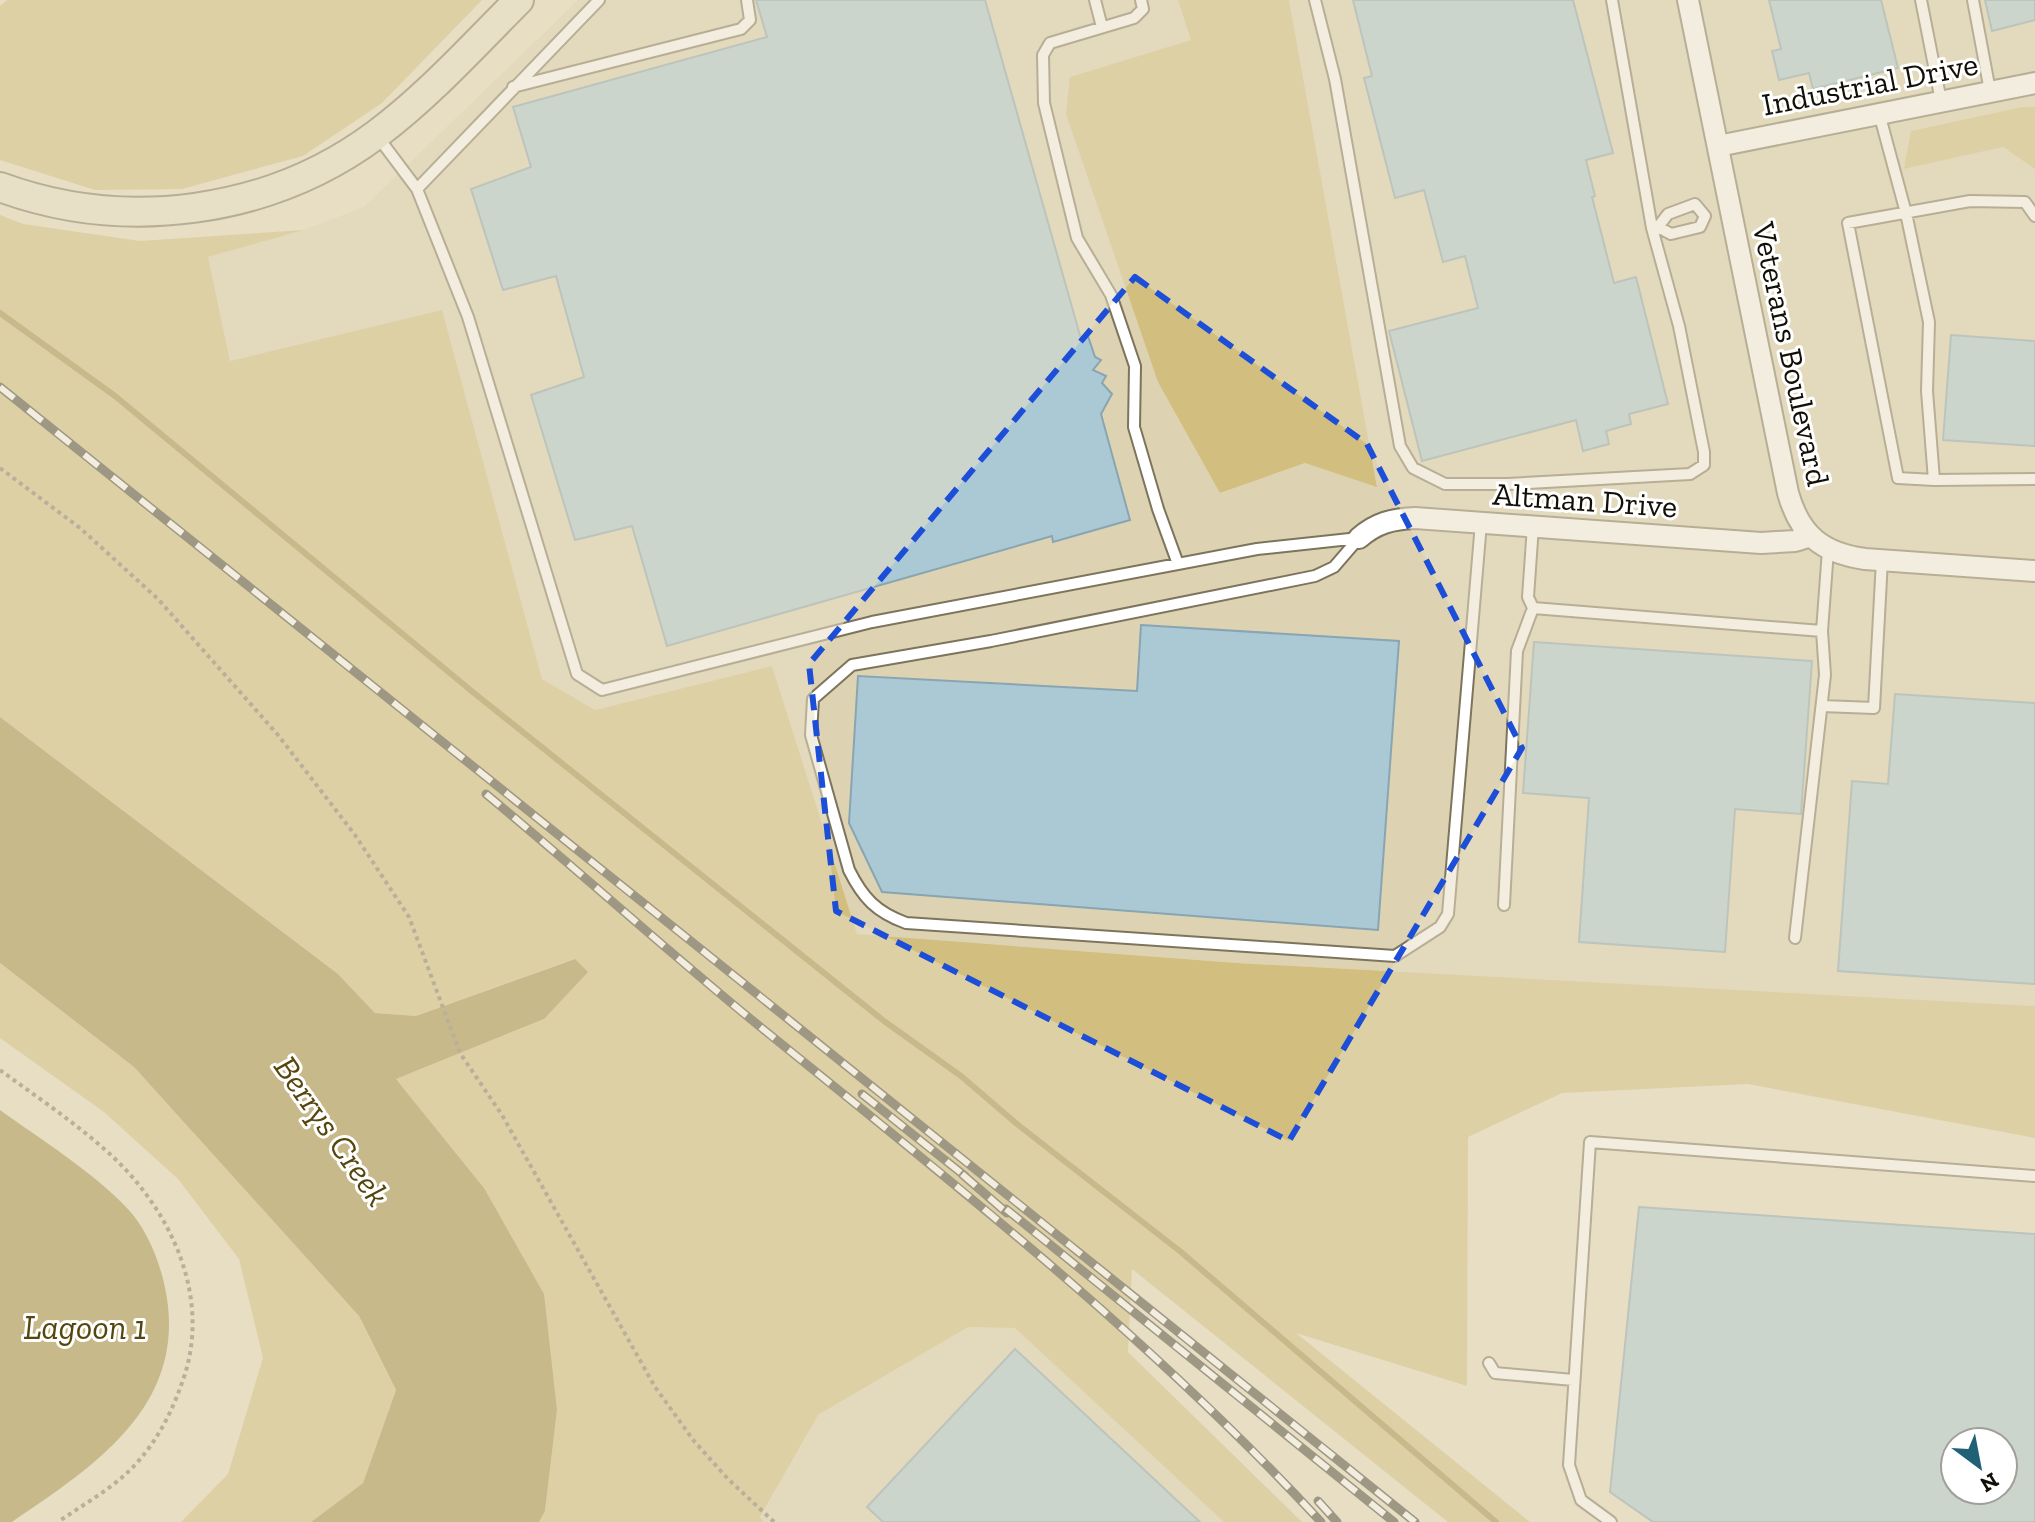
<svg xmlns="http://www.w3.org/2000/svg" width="2035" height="1522" font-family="'Zilla Slab',serif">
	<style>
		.built { fill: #ddd3b2 }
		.green { fill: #d2be7f }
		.water { fill: #a28d46 }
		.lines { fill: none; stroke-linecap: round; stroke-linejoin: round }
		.stream { stroke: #a28d46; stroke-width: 6 }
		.building { fill: #abc9d5; stroke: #88a5b1; stroke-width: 2; fill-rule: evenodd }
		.lane-casing { stroke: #7c745c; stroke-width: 14 }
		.street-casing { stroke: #7c745c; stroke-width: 24 }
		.secondary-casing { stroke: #7c745c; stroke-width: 32 }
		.path { stroke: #7e7867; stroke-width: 4; stroke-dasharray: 4 4; stroke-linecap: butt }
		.lane { stroke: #fff; stroke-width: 10 }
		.street { stroke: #fff; stroke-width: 20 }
		.secondary { stroke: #e6dfc7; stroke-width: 28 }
		.rail-casing { stroke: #464235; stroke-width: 9 }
		.rail { stroke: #fff; stroke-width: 6; stroke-dasharray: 18; stroke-linecap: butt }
		.marked { fill: none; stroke: #1d4ed8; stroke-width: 6; stroke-dasharray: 16 10; stroke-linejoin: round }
		.labels { text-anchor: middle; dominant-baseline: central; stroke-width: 6; stroke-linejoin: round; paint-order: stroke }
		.street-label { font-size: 32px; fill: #110f06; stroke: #fff }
		.water-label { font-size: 34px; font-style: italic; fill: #55460c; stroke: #fff }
	</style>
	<rect width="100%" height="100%" fill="#e7dec4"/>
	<path class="built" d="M 578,0 L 1178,0 L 1192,40 L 1070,77 L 1220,493 L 1305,463 L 1377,486 L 1289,0 L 2035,0 L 2035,107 L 2023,107 L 1905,169 L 2003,147 L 2035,169 L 2035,1006 L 1237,963 L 857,934 L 772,666 L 595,710 L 542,679 L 442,311 L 230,361 L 208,257 L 304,230 L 364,207 Z
		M 968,1327 L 1015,1328 L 1224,1522 L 764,1522 L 760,1518 L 818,1415 Z"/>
	<path class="green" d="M 7,0 L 482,0 L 382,103 L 303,156 L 182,189 L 95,190 L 0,160 L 0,6 Z
		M 1178,0 L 1289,0 L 1377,487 L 1305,463 L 1220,493 L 1158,382 L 1066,114 L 1070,77 L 1191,40 Z
		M 2023,107 L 2035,107 L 2035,169 L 2003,147 L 1904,169 L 1911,131 Z
		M 0,215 L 23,224 L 140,241 L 304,230 L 208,257 L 230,361 L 442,310 L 542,679 L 595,710 L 772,666 L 857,934 L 1237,963 L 2035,1006 L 2035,1138 L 1748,1084 L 1562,1093 L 1468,1137 L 1467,1386 L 1296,1333 L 1530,1522 L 1448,1522 L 1132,1269 L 1128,1352 L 1302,1522 L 1224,1522 L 1015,1328 L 968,1327 L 818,1415 L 760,1517 L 764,1522 L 539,1522 L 545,1511 L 557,1410 L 484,1188 L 396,1079 L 544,1019 L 574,959 L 416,1016 L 375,1013 L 338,974 L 0,717 Z
		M 0,963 L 134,1067 L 359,1316 L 396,1390 L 363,1483 L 311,1522 L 181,1522 L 228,1474 L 263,1358 L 239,1259 L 178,1179 L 104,1112 L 0,1038 Z"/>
	<path class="water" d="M 0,717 L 338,974 L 375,1013 L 416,1016 L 575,959 L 588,972 L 544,1019 L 396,1079 L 484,1188 L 544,1294 L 557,1410 L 545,1511 L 539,1522 L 311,1522 L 363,1483 L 396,1390 L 359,1316 L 134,1067 L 0,963 Z
		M 0,1110 C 40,1139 92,1171 126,1207 C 145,1226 158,1257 164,1283 C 192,1402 98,1464 12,1522 L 0,1522 Z"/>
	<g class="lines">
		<path class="stream" d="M 0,313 L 115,396 L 474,693 L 884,1021 L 961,1076 L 1017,1124 L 1181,1252 L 1496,1522"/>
	</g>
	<path class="building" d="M 756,0 L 985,0 L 1081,339 L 1088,336 L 1095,357 L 1101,360 L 1093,370 L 1106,376 L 1102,383 L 1112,394 L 1101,414 L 1130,520 L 1053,542 L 1052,536 L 667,646 L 632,526 L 575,540 L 531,395 L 584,377 L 556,276 L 503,290 L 471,189 L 531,167 L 513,107 L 767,37 Z
		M 1353,0 L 1573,0 L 1613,153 L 1586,160 L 1595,196 L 1592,197 L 1614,283 L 1636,277 L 1668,404 L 1629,414 L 1631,424 L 1606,431 L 1609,444 L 1583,451 L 1576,420 L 1422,461 L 1389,331 L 1478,308 L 1465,256 L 1443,262 L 1424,190 L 1395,198 L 1364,78 L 1372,76 Z
		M 1769,0 L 1881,0 L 1898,68 L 1813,89 L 1809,73 L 1779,80 L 1772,51 L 1781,49 Z
		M 1985,0 L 2035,0 L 2035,20 L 1992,31 Z
		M 1951,335 L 2035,341 L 2035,446 L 1943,440 Z
		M 1141,625 L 1399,641 L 1378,930 L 882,892 L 849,823 L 858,676 L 1137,691 Z
		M 1534,642 L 1812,661 L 1801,814 L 1735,809 L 1725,952 L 1579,942 L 1589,798 L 1523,793 Z
		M 1895,694 L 2035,703 L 2035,984 L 1838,971 L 1852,781 L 1888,784 Z
		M 1639,1207 L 2035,1234 L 2035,1522 L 1653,1522 L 1610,1492 ZM 1955,1442 L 2003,1442 L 2003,1490 L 1955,1490 Z
		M 1015,1349 L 1200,1522 L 883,1522 L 867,1507 Z"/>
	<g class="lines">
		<g class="lane-casing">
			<path id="lane" d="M 1095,0 L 1102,27
				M 1141,0 L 1143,9 L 1134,18 L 1050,43 L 1043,55 L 1044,103 L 1077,238 L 1111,295 L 1135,366 L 1134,427 L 1158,509 L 1178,564
				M 1315,0 L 1335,79 L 1400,446 L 1413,468 L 1445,484 L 1508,484 L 1690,474 L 1704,465 L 1704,452 L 1679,326 L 1652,228 L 1612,0
				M 1921,0 L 1941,101
				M 1973,0 L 1990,91
				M 513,87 L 741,29 L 750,20 L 747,0
				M 1879,113 L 1906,213 L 1929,322 L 1927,391 L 1934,480 L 2035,479
				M 378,137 L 417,189 L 468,317 L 577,674 L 602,690 L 872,622 L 1257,549 L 1359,538
				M 417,189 L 599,0
				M 1695,204 L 1705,216 L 1700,227 L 1671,234 L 1658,227 L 1668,214 Z
				M 1934,480 L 1898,478 L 1848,223 L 1970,201 L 2025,202 L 2035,216
				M 1533,526 L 1528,597 L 1533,608 L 1822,631 L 1828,550
				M 1359,538 L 1334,567 L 1315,576 L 991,641 L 852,665 L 813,699 L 811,735 L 849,870 C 863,898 876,912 906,923 L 1395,956 L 1440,927 L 1448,914 L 1481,523
				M 1822,706 L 1874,708 L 1882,560
				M 1504,905 L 1517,651 L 1533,608
				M 1795,938 L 1825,675 L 1822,631
				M 1489,1363 L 1495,1373 L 1573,1380
				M 1611,1522 L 1581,1500 L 1569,1465 L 1590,1142 L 2035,1176"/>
		</g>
		<g class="street-casing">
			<path id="street" d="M 1688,0 L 1788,493 C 1800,536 1823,553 1865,559 L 2035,571
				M 1718,146 L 2035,83
				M 1359,538 C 1376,523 1392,519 1415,518 L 1761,543 L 1795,541 L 1811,536"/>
		</g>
		<g class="secondary-casing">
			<path id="secondary" d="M 0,187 C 125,233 270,214 377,134 C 429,95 473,46 519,0"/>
		</g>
		<path class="path" d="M 0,468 L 80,528 L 158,599 L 278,735 L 355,835 L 409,917 L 460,1053 L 502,1115 L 655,1387 L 694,1441 L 728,1479 L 774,1522
			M 0,1070 C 37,1097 77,1124 111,1155 C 170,1210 210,1293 185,1374 C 173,1411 156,1445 128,1472 C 108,1491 81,1506 58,1522"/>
		<use href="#lane" class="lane"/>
		<use href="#street" class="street"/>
		<use href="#secondary" class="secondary"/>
		<g class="rail-casing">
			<path id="rail" d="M 0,387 L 1415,1522
				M 486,794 C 578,870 666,950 758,1025 C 953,1183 1151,1338 1321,1522
				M 862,1094 L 965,1176
				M 962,1174 L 1007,1213
				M 1006,1209 L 1394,1522
				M 1318,1501 L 1337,1522"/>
		</g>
		<use href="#rail" class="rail"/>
	</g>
	<path d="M0 0H2035V1522H0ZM 1135,277 L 1367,444 L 1522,748 L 1289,1141 L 836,911 L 809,664 Z" fill="#e7dec4" fill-opacity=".55" fill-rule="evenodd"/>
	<path class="marked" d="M 1135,277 L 1367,444 L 1522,748 L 1289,1141 L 836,911 L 809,664 Z"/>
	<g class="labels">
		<g class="street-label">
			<text transform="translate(1870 84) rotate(-11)">Industrial Drive</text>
			<text transform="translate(1791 354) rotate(78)">Veterans Boulevard</text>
			<text transform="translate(1585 500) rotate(4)">Altman Drive</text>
		</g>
		<g class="water-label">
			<text transform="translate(332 1131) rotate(55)">Berrys Creek</text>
			<text x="85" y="1327">Lagoon 1</text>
		</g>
	</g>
	<g transform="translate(1979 1466) rotate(148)"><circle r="38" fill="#ffffff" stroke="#a09f9b" stroke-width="2"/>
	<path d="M0-6L14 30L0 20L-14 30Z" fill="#216176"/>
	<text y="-12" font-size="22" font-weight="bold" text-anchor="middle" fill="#110f06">N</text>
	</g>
</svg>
